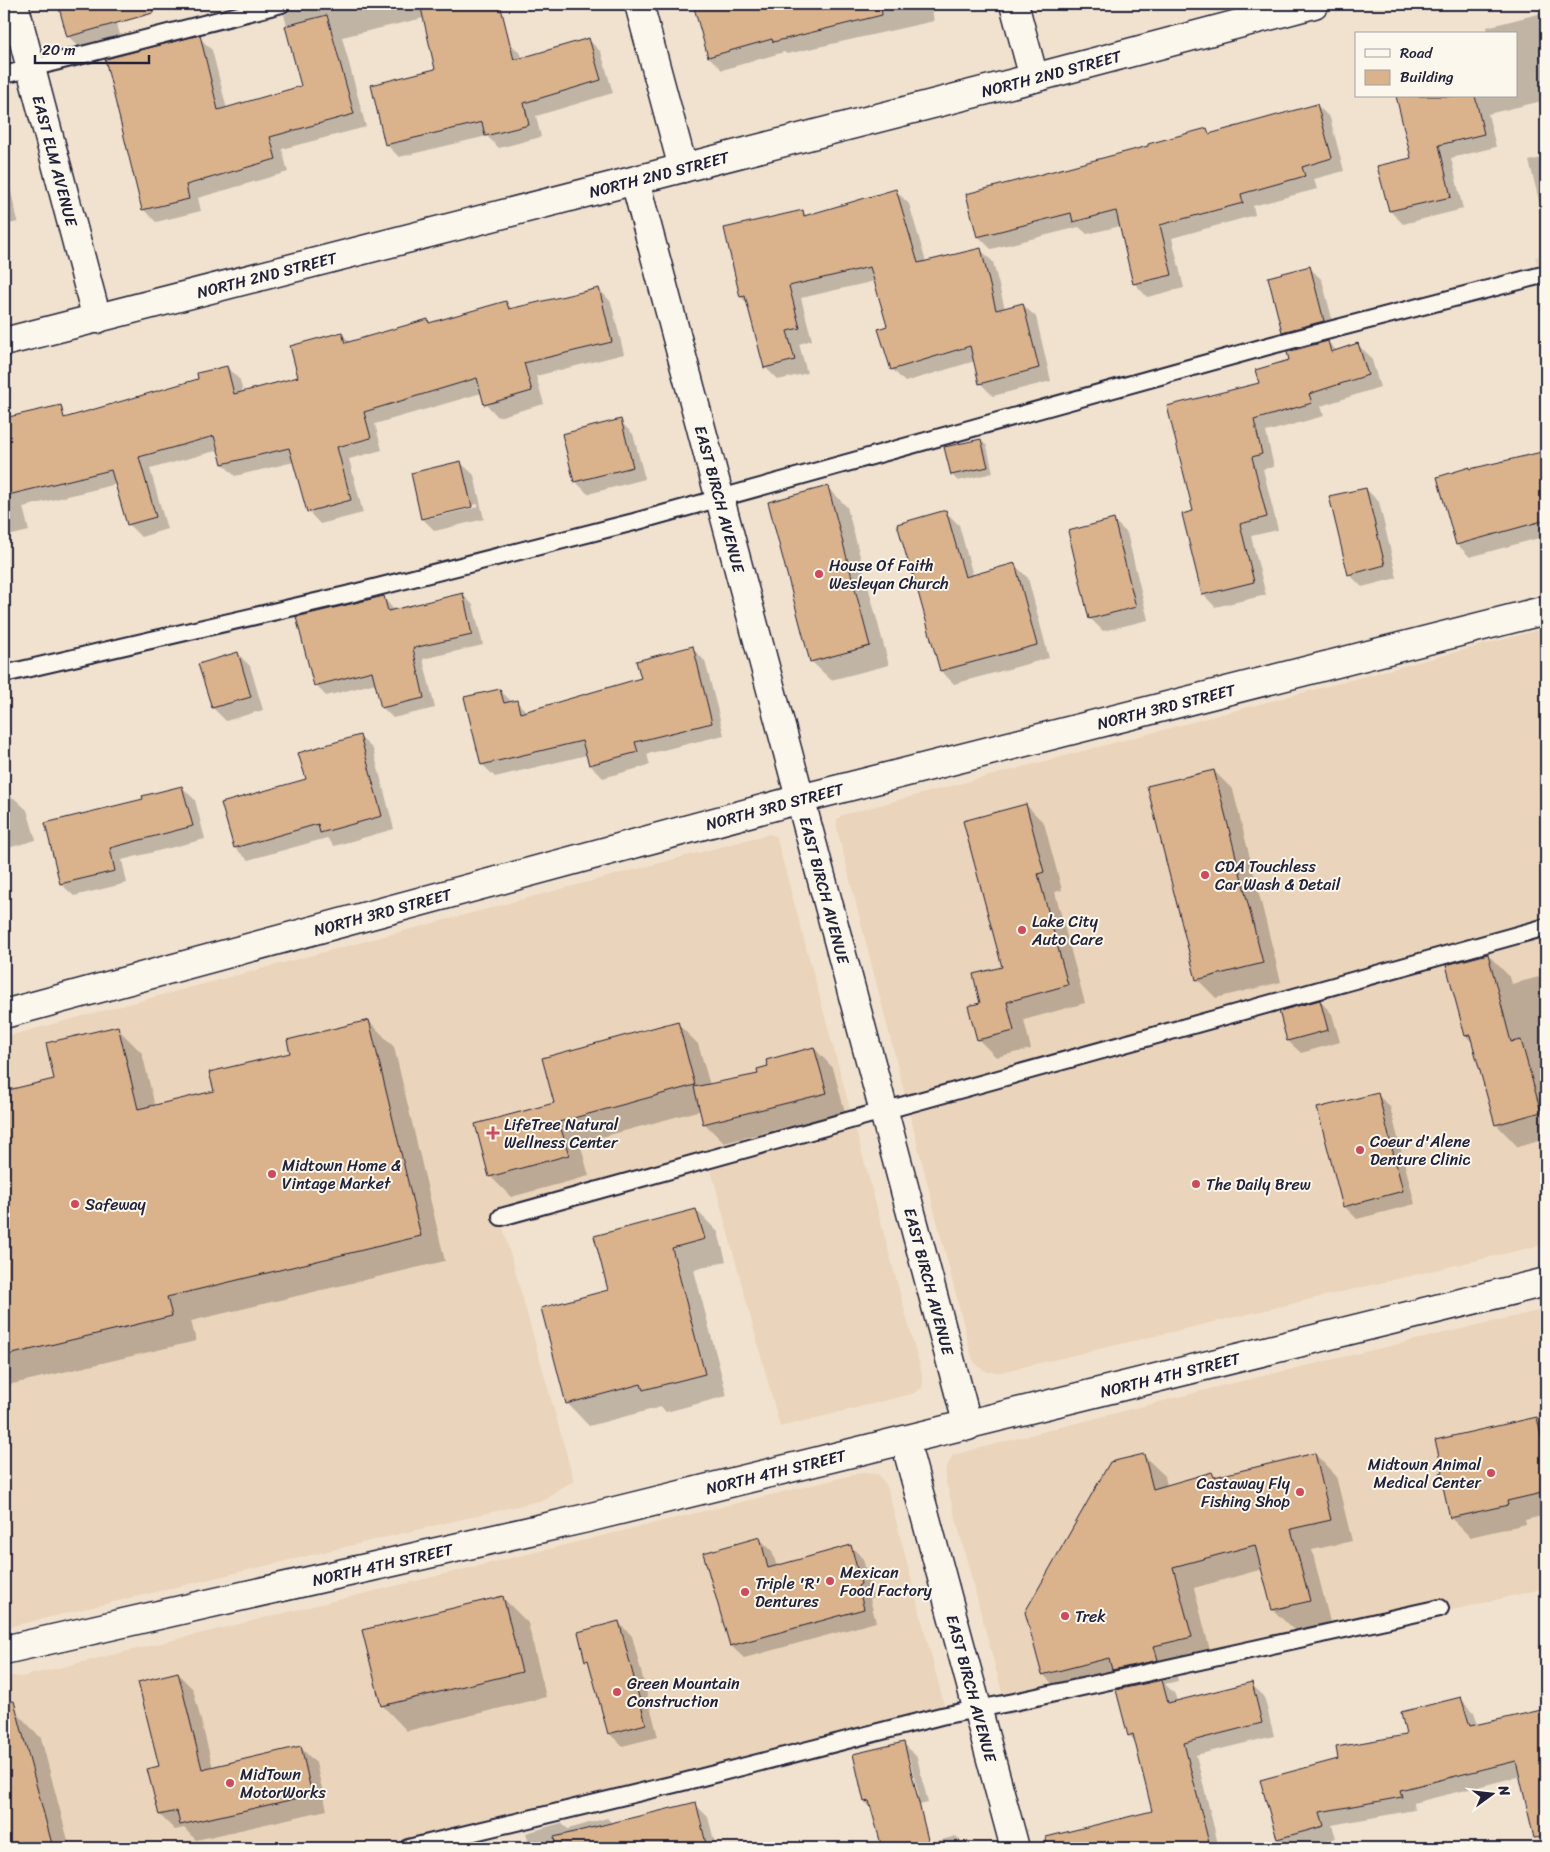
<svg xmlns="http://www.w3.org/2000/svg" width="1550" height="1852" font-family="Sriracha,sans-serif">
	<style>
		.built { fill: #ead4bb }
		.shadow { fill: #0003; fill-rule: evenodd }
		.building { fill: #dab28b; stroke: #22223b }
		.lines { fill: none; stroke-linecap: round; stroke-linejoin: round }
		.service-casing { stroke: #22223b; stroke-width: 20 }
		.minor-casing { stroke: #22223b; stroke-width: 31 }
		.secondary-casing { stroke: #22223b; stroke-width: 31 }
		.service { stroke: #fbf7ec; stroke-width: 16 }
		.minor { stroke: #fbf7ec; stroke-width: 28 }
		.secondary { stroke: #fbf7ec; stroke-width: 28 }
		.poi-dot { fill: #d1495b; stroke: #fbf7ec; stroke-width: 2 }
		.labels { text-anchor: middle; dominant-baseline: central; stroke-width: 4; stroke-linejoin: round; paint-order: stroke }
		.street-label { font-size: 16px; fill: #22223b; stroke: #fbf7ec }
		.poi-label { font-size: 16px; fill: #22223b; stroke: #fbf7ec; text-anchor: start }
	</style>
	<rect width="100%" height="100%" fill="#f1e2cf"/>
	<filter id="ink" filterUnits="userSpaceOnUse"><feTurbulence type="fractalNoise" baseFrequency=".02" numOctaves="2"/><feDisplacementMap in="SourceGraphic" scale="10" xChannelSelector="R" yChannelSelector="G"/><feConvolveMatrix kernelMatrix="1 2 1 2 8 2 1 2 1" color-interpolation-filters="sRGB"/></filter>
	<g filter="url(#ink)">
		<path class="built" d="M 1546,254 L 1546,299 L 1535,257 Z
			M 1546,628 L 1546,1244 L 1002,1372 L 988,1372 L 977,1366 L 972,1358 L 837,829 L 837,819 L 842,815 Z
			M 769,834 L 776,836 L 922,1374 L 923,1382 L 922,1388 L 912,1394 L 780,1427 L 711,1170 L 503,1228 L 574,1481 L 558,1489 L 547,1499 L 4,1628 L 4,1037 Z
			M 1546,1309 L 1546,1588 L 1008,1715 L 945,1478 L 946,1468 L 953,1455 L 1221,1386 Z
			M 861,1473 L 878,1474 L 887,1486 L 949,1724 L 441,1848 L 4,1848 L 4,1675 L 21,1677 Z"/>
		<path class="shadow" d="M 59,4 L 111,4 L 121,38 L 81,49 L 68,36 Z
			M 287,4 L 452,4 L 454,11 L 342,37 L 366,127 L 282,149 L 288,172 L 198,198 L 201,211 L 156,222 L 143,209 L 199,37 L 212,50 L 227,109 L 303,87 L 284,15 L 289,12 L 293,7 Z
			M 694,4 L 931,4 L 934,21 L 787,54 L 784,52 L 722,70 L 709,57 Z
			M 1546,12 L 1546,100 L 1488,114 L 1496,147 L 1451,158 L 1463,209 L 1403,224 L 1390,211 L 1379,167 L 1412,159 L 1397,96 L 1516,96 L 1516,34 L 1488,34 L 1487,27 Z
			M 588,39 L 601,52 L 613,93 L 536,116 L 541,137 L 499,148 L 487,136 L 399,157 L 386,144 L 437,70 L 508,41 L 521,54 L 522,59 Z
			M 1317,105 L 1330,118 L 1344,171 L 1314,179 L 1317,189 L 1253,206 L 1255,215 L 1172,238 L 1184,288 L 1147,297 L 1135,284 L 1121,226 L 1087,234 L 1079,227 L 991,249 L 978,236 L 1150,147 L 1207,130 L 1212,134 Z
			M 1546,157 L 1546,228 L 1529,161 Z
			M 4,162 L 18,222 L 4,225 Z
			M 896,191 L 909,204 L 926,262 L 980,249 L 993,262 L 1005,309 L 1023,305 L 1036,317 L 1051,381 L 993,396 L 980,383 L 975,361 L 905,382 L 892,369 L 889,327 L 875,281 L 801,298 L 812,340 L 799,344 L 807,373 L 778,380 L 765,367 L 748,304 L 741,297 L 802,211 L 807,216 Z
			M 1309,267 L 1322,280 L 1336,334 L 1296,344 L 1283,331 Z
			M 599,289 L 611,302 L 624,354 L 536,376 L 544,404 L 498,417 L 486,404 L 482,393 L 375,424 L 382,450 L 349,459 L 363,513 L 320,524 L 308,511 L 294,462 L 235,476 L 223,464 L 219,450 L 150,469 L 167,529 L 141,537 L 128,524 L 117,484 L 23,507 L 29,531 L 4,537 L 4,435 L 43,425 L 200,380 L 227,367 L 240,380 L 243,393 L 299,378 L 342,334 L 351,343 L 428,320 L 431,324 L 506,302 L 513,310 Z
			M 1328,342 L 1337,351 L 1358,345 L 1371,357 L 1380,387 L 1321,406 L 1324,416 L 1266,432 L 1274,467 L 1263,469 L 1278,530 L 1251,536 L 1266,595 L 1215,607 L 1203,594 L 1194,512 L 1260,384 L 1290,361 Z
			M 620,421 L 633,434 L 645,479 L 588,494 L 575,481 Z
			M 981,440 L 987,446 L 993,473 L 958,481 L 952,475 Z
			M 1546,452 L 1546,536 L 1470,557 L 1457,544 L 1469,468 L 1471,470 Z
			M 461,463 L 474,475 L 484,519 L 435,531 L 422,518 ZM 478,504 L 478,507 L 430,518 L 430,515 Z
			M 828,488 L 847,507 L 889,665 L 831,680 L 811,661 Z
			M 1366,489 L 1379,502 L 1397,578 L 1362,587 L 1349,574 Z
			M 946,512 L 959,525 L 973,576 L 1015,565 L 1028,578 L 1049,658 L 954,684 L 941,671 L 915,576 L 913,574 Z
			M 1114,521 L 1127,533 L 1148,620 L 1103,631 L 1090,618 Z
			M 462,594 L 473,605 L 483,645 L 423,659 L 435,708 L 393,718 L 382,707 L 376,683 L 326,696 L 316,685 L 383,597 L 395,611 Z
			M 692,648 L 705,661 L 724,735 L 647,754 L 650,765 L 603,778 L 590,765 L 587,755 L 495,777 L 482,764 L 500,690 L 512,702 L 516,701 L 527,712 L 642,679 Z
			M 237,653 L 250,666 L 263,710 L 226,721 L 213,708 L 200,665 Z
			M 360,737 L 373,749 L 394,829 L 334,846 L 327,838 L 248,860 L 235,848 L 307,780 Z
			M 1214,771 L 1233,790 L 1281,982 L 1216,998 L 1197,979 Z
			M 182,787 L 195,800 L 205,839 L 122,860 L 127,883 L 74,896 L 61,884 L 144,800 Z
			M 14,798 L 27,810 L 36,840 L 4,849 L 4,800 Z
			M 1026,805 L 1044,823 L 1062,890 L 1055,892 L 1085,1003 L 1024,1020 L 1031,1049 L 996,1057 L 978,1039 L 981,1004 L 1004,967 Z
			M 1488,955 L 1510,977 L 1512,984 L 1546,975 L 1546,1139 L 1518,1147 L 1496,1124 L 1473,1043 L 1466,1036 L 1447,966 Z
			M 1320,1001 L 1332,1014 L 1340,1042 L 1301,1053 L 1288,1041 Z
			M 369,1021 L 394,1047 L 445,1261 L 191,1321 L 196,1341 L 4,1386 L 4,1092 L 56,1080 L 117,1028 L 142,1053 L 155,1106 L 215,1092 L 292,1054 Z
			M 677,1023 L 698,1044 L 710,1085 L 760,1074 L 814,1048 L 833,1068 L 845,1112 L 724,1143 L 705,1124 L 701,1110 L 580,1143 L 589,1176 L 511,1197 L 490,1176 L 555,1103 Z
			M 1377,1094 L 1390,1107 L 1415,1204 L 1357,1219 L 1344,1206 Z
			M 696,1210 L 718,1232 L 726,1261 L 694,1270 L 727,1396 L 666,1412 L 661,1407 L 589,1426 L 567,1403 L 610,1291 Z
			M 1536,1418 L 1546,1428 L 1546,1515 L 1525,1520 L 1526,1524 L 1470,1537 L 1451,1518 Z
			M 1315,1454 L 1336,1476 L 1352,1541 L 1312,1550 L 1330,1622 L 1295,1631 L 1273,1610 L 1263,1569 L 1194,1588 L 1212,1658 L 1175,1667 L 1178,1681 L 1165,1684 L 1175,1694 L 1177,1702 L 1251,1684 L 1264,1696 L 1274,1736 L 1196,1755 L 1219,1848 L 1089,1848 L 1084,1829 L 1154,1812 L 1137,1743 L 1129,1735 L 1131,1688 L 1124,1680 L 1064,1696 L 1043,1674 L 1143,1455 L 1165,1476 L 1167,1486 L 1212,1474 L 1216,1478 Z
			M 759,1538 L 772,1551 L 777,1567 L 851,1546 L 863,1559 L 873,1597 L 870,1599 L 876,1622 L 744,1658 L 731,1646 Z
			M 503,1598 L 528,1623 L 546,1697 L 407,1731 L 382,1705 Z
			M 619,1623 L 632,1636 L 658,1737 L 622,1746 L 609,1733 L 591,1664 L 587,1660 Z
			M 178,1674 L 193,1689 L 213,1768 L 300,1747 L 316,1763 L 327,1810 L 196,1840 L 184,1828 L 175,1830 L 160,1815 L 160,1767 Z
			M 1461,1699 L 1474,1712 L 1478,1726 L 1546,1710 L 1546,1805 L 1538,1807 L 1521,1776 L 1413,1803 L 1414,1810 L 1332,1825 L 1336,1838 L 1302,1848 L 1287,1848 L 1278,1839 L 1339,1760 L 1408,1736 Z
			M 16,1712 L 41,1738 L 70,1848 L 4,1848 L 4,1716 Z
			M 904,1744 L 917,1757 L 928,1803 L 878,1815 L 865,1802 L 855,1755 ZM 907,1757 L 909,1757 L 919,1796 L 916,1797 Z
			M 695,1804 L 708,1817 L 716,1848 L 530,1848 L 526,1833 L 561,1823 L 568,1829 L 607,1818 L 613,1824 Z
			M 956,1836 L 968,1848 L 912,1848 Z"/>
		<path class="building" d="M 58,4 L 152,4 L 153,13 L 67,37 Z
			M 420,4 L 500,4 L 514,60 L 589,38 L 601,80 L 524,103 L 529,125 L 485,136 L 482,122 L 385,145 L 371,85 L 435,69 Z
			M 693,4 L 881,4 L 882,15 L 773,42 L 772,39 L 708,57 Z
			M 327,15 L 354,114 L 270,137 L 276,159 L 186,185 L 189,199 L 142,210 L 105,59 L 200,35 L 218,110 L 301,86 L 285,26 Z
			M 1396,96 L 1475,96 L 1484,134 L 1439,145 L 1451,197 L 1389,211 L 1377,166 L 1411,158 Z
			M 1317,104 L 1332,158 L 1302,167 L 1305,176 L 1241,194 L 1243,203 L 1160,225 L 1172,275 L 1133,284 L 1116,211 L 1073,222 L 1071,213 L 977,237 L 966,194 L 1148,146 L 1148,144 L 1207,128 L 1209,134 Z
			M 896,189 L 918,263 L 981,248 L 996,310 L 1023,303 L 1039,368 L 979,384 L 970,346 L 891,370 L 878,329 L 887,326 L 870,267 L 789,286 L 800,328 L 787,331 L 795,360 L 764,368 L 745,296 L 740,297 L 724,228 L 803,210 L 804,216 Z
			M 1310,266 L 1324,321 L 1282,332 L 1268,277 Z
			M 599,288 L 612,342 L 524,363 L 532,391 L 484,405 L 477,378 L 364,412 L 371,438 L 337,447 L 351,500 L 307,512 L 289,448 L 222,464 L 214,436 L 139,457 L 156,517 L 127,525 L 111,470 L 4,496 L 4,418 L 61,405 L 64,418 L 198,379 L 197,373 L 227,366 L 234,394 L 298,377 L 290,346 L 342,332 L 345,343 L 428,319 L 429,323 L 506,301 L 509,309 Z
			M 1328,341 L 1331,352 L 1358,343 L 1368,375 L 1309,394 L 1312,403 L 1254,420 L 1262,454 L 1252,457 L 1267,517 L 1240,524 L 1254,582 L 1202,595 L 1182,514 L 1193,511 L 1167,406 L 1259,383 L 1255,370 L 1289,360 L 1287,352 Z
			M 621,419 L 633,467 L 574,482 L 562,434 Z
			M 981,439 L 988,467 L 951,475 L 944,447 Z
			M 1546,451 L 1546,520 L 1456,545 L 1437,477 L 1470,467 L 1470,469 Z
			M 461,461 L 472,507 L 421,519 L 411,473 Z
			M 828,486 L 870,646 L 810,662 L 768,502 Z
			M 1366,488 L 1385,565 L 1348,575 L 1329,496 Z
			M 946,510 L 965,577 L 1015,563 L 1037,645 L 940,671 L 913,574 L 912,575 L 897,524 Z
			M 1114,519 L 1136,607 L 1089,619 L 1068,531 Z
			M 463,593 L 472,635 L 413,648 L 424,698 L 381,708 L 372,671 L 314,686 L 296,617 L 384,596 L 388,611 Z
			M 693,646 L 712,723 L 635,742 L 638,752 L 589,765 L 582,741 L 481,765 L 464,697 L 500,689 L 504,703 L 517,700 L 520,713 L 641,678 L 636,661 Z
			M 238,652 L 251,697 L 212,708 L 198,664 Z
			M 360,735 L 382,816 L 320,833 L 318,824 L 234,848 L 221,803 L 306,779 L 298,753 Z
			M 1214,770 L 1263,963 L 1196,980 L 1147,786 Z
			M 182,786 L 193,826 L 110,848 L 115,871 L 60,884 L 45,823 L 143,799 L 142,796 Z
			M 1026,804 L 1044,872 L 1038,874 L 1068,985 L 1007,1002 L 1014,1031 L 977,1040 L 968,1006 L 980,1003 L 973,974 L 1002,967 L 963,821 Z
			M 1488,954 L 1511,1042 L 1521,1040 L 1541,1112 L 1495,1125 L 1470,1035 L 1465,1036 L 1446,965 Z
			M 1320,1000 L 1328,1030 L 1287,1041 L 1279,1011 Z
			M 369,1020 L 421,1236 L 167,1297 L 172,1316 L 4,1356 L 4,1091 L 54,1079 L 46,1043 L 118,1026 L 138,1109 L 214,1091 L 209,1072 L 290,1053 L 287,1040 Z
			M 678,1021 L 695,1085 L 559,1122 L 569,1155 L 489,1177 L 475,1124 L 554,1103 L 542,1058 Z
			M 814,1047 L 827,1093 L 703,1124 L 694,1087 L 758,1074 L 757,1069 L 768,1066 L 766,1060 Z
			M 1378,1093 L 1403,1191 L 1343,1207 L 1317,1108 Z
			M 696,1209 L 705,1239 L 672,1248 L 705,1374 L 643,1390 L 641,1384 L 566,1404 L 541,1308 L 608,1290 L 594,1236 Z
			M 1537,1417 L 1546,1460 L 1546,1492 L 1507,1501 L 1508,1505 L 1450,1518 L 1440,1473 L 1443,1472 L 1435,1440 Z
			M 1315,1453 L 1331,1520 L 1291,1529 L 1310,1601 L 1272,1610 L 1255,1545 L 1173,1567 L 1192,1637 L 1154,1646 L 1158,1660 L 1112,1670 L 1109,1658 L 1042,1675 L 1025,1612 L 1110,1462 L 1144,1454 L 1153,1489 L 1212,1472 L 1214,1477 Z
			M 760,1537 L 768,1568 L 851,1545 L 861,1584 L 858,1586 L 864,1609 L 730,1646 L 703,1553 Z
			M 503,1596 L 522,1672 L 381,1706 L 362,1630 Z
			M 619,1621 L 646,1724 L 608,1734 L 588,1660 L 585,1661 L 578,1632 Z
			M 178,1672 L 202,1769 L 301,1746 L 312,1795 L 180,1825 L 177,1811 L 159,1815 L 147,1769 L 159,1766 L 138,1682 Z
			M 1162,1680 L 1168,1703 L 1252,1682 L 1262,1723 L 1184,1743 L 1209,1843 L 1187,1848 L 1047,1848 L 1046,1837 L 1152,1811 L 1133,1734 L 1128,1736 L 1116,1690 Z
			M 1461,1697 L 1470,1726 L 1546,1709 L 1546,1837 L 1534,1838 L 1516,1761 L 1400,1790 L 1402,1797 L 1320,1812 L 1324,1826 L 1277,1839 L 1260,1780 L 1338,1759 L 1336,1747 L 1406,1735 L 1401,1712 Z
			M 14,1701 L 53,1848 L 4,1848 L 4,1702 Z
			M 904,1742 L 930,1848 L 882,1848 L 869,1801 L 864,1802 L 853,1754 Z
			M 696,1802 L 707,1848 L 556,1848 L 554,1837 Z"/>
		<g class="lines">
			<g class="service-casing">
				<path id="service" d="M 4,75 L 282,4
					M 4,674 L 346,595 L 634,522 L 1272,345 L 1546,274
					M 501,1217 L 1546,927
					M 408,1848 L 683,1782 L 941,1716 L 1014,1702 L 1440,1608"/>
			</g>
			<g class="minor-casing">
				<g id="minor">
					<path id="s1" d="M 14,4 L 97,319"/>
					<path d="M 639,4 L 683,168"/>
					<path d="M 1014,4 L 1034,78"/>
					<path id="s2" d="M 635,181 L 968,1426"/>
					<path id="s3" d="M 4,342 L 1034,78 L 1314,4"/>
					<path id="s4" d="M 905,1441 L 1015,1848"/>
				</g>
			</g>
			<g class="secondary-casing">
				<g id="secondary">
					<path id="s5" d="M 4,1014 L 800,799 L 1546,610"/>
					<path id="s6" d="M 4,1650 L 587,1518 L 1546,1282"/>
				</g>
			</g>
			<use href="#service" class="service"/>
			<use href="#minor" class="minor"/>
			<use href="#secondary" class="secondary"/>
		</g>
	</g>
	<g class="poi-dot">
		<circle cx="819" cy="574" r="5"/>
		<circle cx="1205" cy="875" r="5"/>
		<circle cx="1022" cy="930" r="5"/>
		<path d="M490.5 1125.5h5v5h5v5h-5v5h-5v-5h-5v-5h5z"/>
		<circle cx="1360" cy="1150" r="5"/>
		<circle cx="272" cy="1174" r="5"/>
		<circle cx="1196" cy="1184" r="5"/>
		<circle cx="75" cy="1204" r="5"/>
		<circle cx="1491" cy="1473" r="5"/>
		<circle cx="1300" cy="1492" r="5"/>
		<circle cx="830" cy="1581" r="5"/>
		<circle cx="745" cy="1592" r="5"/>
		<circle cx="1065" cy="1616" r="5"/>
		<circle cx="617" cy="1692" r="5"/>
		<circle cx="230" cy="1783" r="5"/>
	</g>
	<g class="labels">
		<g class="street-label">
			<text stroke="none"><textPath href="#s3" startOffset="1081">NORTH 2ND STREET</textPath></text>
			<text stroke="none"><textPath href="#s1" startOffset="162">EAST ELM AVENUE</textPath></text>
			<text stroke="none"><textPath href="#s3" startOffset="676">NORTH 2ND STREET</textPath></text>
			<text stroke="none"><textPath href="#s3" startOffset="271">NORTH 2ND STREET</textPath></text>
			<text stroke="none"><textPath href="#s2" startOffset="329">EAST BIRCH AVENUE</textPath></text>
			<text stroke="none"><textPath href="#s5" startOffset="1202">NORTH 3RD STREET</textPath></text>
			<text stroke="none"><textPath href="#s5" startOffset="798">NORTH 3RD STREET</textPath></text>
			<text stroke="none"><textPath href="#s2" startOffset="734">EAST BIRCH AVENUE</textPath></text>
			<text stroke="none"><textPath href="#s5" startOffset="392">NORTH 3RD STREET</textPath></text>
			<text stroke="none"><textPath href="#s2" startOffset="1139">EAST BIRCH AVENUE</textPath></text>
			<text stroke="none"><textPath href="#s6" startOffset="1198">NORTH 4TH STREET</textPath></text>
			<text stroke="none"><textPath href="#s6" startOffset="792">NORTH 4TH STREET</textPath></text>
			<text stroke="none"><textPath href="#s6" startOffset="388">NORTH 4TH STREET</textPath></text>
			<text stroke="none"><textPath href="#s4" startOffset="256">EAST BIRCH AVENUE</textPath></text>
		</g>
		<g class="poi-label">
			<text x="829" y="565">House Of Faith<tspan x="829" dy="18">Wesleyan Church</tspan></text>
			<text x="1215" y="866">CDA Touchless<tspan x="1215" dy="18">Car Wash &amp; Detail</tspan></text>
			<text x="1032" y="921">Lake City<tspan x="1032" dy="18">Auto Care</tspan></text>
			<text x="504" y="1124">LifeTree Natural<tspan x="504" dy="18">Wellness Center</tspan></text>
			<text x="1370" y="1141">Coeur d'Alene<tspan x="1370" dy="18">Denture Clinic</tspan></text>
			<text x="282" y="1165">Midtown Home &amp;<tspan x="282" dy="18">Vintage Market</tspan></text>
			<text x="1206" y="1184">The Daily Brew</text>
			<text x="85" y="1204">Safeway</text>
			<text x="1481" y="1464" text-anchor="end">Midtown Animal<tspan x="1481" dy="18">Medical Center</tspan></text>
			<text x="1290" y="1483" text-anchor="end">Castaway Fly<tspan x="1290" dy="18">Fishing Shop</tspan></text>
			<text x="840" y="1572">Mexican<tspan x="840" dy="18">Food Factory</tspan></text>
			<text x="755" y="1583">Triple 'R'<tspan x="755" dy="18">Dentures</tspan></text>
			<text x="1075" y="1616">Trek</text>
			<text x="627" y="1683">Green Mountain<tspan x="627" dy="18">Construction</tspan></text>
			<text x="240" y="1774">MidTown<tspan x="240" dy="18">MotorWorks</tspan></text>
		</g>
	</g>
	<rect width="1550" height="1852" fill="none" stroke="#fbf7ec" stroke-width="20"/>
	<rect x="10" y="10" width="1530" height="1832" fill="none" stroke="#22223b" stroke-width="2" filter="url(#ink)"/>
	<rect x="1355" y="32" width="162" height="65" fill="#fbf7ec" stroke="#a4a2a5"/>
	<rect x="1365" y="49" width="25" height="8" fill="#fbf7ec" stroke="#a4a2a5"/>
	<text x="1400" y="58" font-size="15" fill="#22223b">Road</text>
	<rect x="1365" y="70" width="25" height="15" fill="#dab28b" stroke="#a4a2a5"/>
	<text x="1400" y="82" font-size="15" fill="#22223b">Building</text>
	<g transform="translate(1492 1794) rotate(75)" stroke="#fbf7ec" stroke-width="4" paint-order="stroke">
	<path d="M0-4L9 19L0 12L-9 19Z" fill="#22223b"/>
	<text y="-8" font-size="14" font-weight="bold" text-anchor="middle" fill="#22223b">N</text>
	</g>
	<path d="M35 55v8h114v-8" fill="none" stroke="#22223b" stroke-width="2.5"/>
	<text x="42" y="55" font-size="15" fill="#22223b" stroke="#fbf7ec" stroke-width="4" paint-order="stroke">20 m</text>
</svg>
